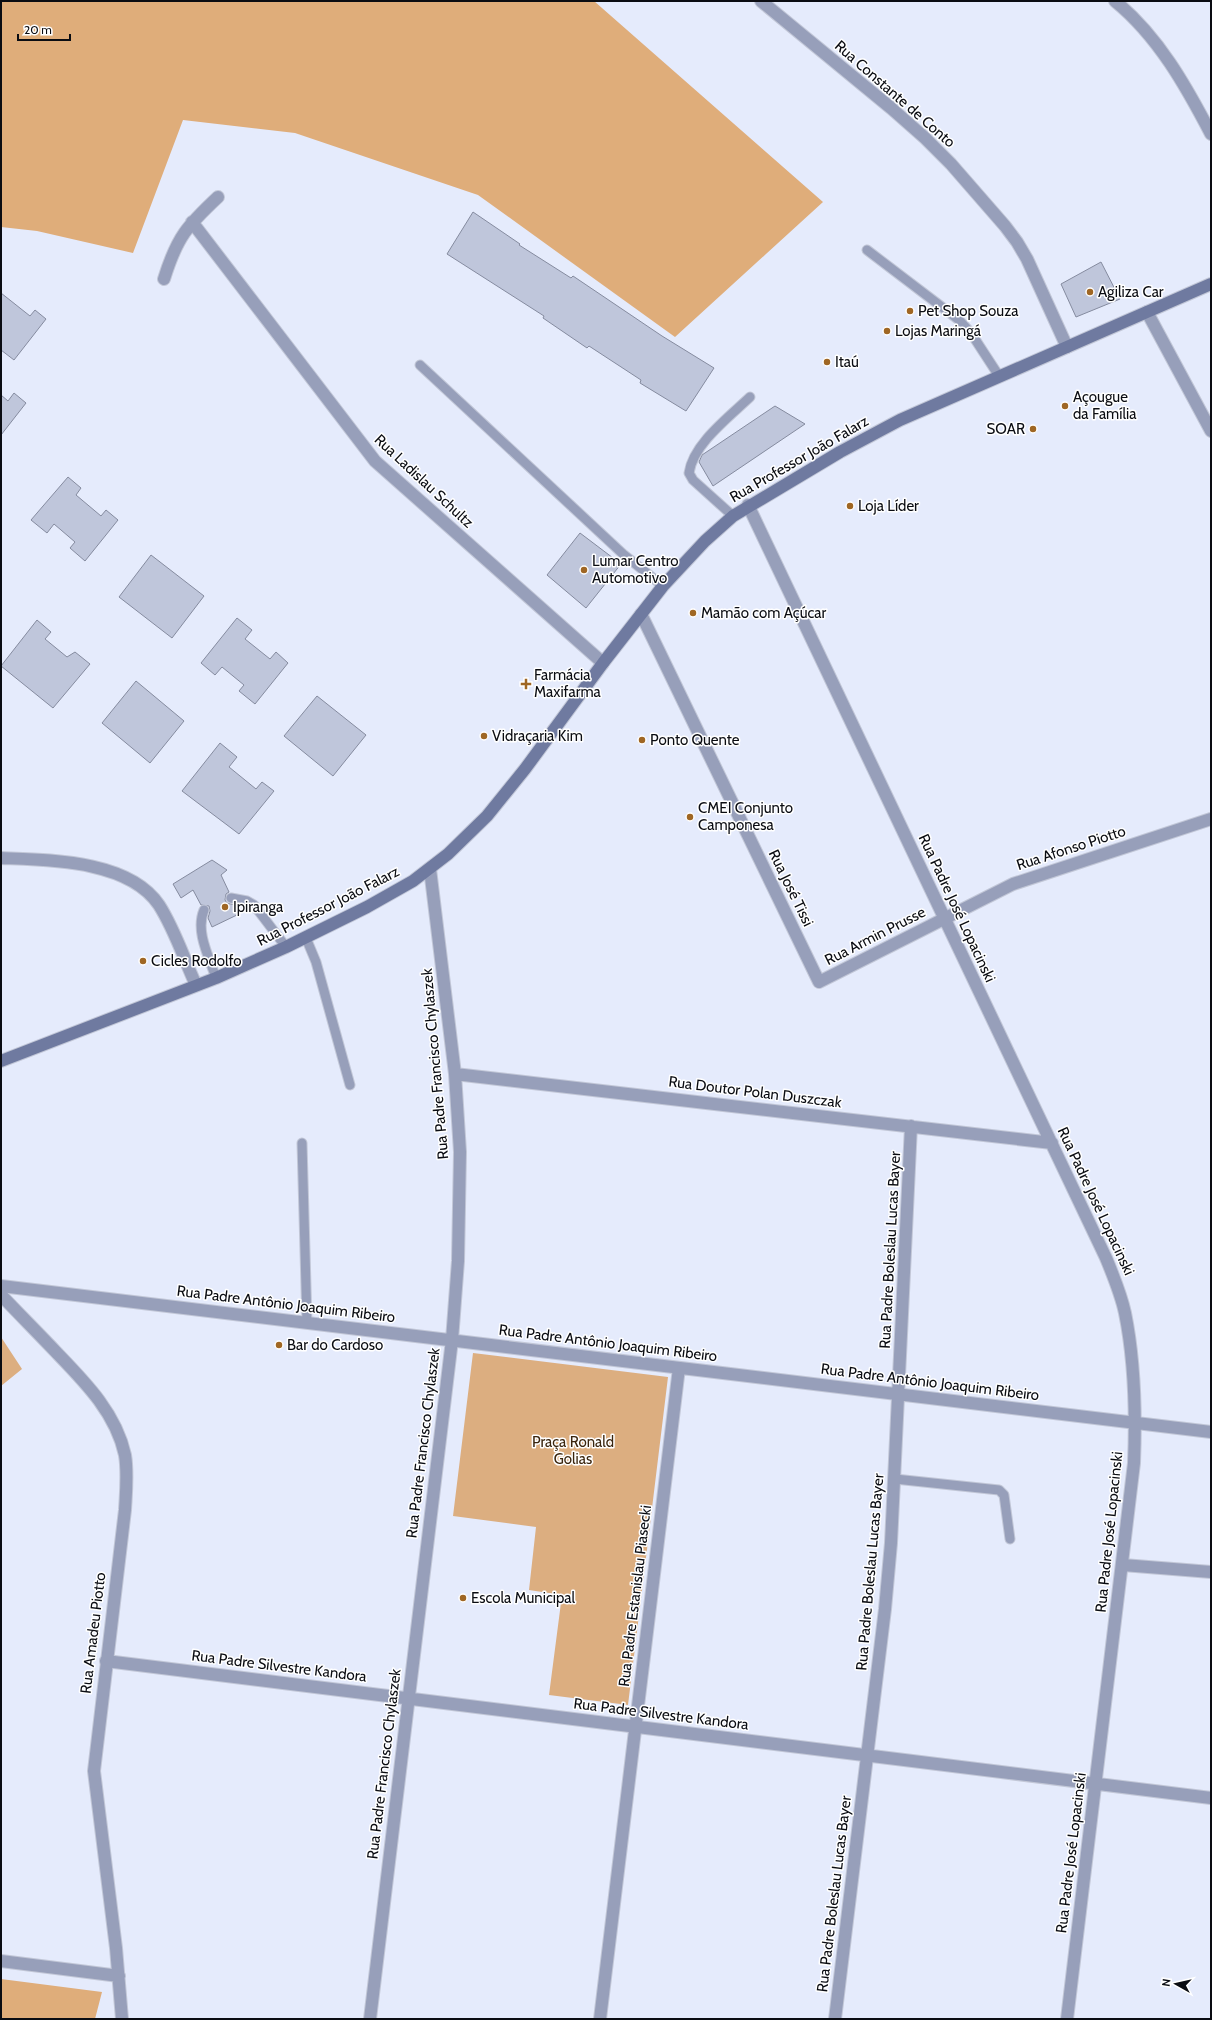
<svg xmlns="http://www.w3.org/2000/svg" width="1212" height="2020" font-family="Cabin,sans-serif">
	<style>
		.green { fill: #dcae80 }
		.forest { fill: #dfad7a }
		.building { fill: #bfc6db; stroke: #858b9f }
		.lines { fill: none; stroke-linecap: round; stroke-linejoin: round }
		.service-casing { stroke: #c2c7d7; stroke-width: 11 }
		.minor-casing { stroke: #c2c7d7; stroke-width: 14 }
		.tertiary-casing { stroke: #c2c7d7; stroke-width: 14 }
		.secondary-casing { stroke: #c2c7d7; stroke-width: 14 }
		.service { stroke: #979fba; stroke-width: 9 }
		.minor { stroke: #979fba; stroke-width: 12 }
		.tertiary { stroke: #979fba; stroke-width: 12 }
		.secondary { stroke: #6f7aa0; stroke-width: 12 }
		.poi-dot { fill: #9f6623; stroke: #fff; stroke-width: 1.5 }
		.labels { text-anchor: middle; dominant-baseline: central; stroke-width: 3; stroke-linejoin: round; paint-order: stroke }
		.street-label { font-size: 15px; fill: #0a0c12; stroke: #fff }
		.poi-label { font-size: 15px; fill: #0a0c12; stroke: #fff; text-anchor: start }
		.park-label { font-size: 15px; fill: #3a250e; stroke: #fff }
	</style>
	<rect width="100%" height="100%" fill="#e5ebfc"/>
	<path class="green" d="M 1,1337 L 22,1369 L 1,1386 Z
		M 473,1353 L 668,1377 L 628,1705 L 549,1695 L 562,1595 L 529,1590 L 536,1527 L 453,1516 Z"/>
	<path class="forest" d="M 1,1 L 594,1 L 823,202 L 675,337 L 478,195 L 295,133 L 183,120 L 133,253 L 37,231 L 1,227 Z
		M 1,1979 L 102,1992 L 95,2019 L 1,2019 Z"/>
	<path class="building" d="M 473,212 L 520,244 L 519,245 L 571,278 L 573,276 L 662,336 L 714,368 L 686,411 L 640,383 L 641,380 L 589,346 L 587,348 L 543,318 L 544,316 L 447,254 Z
		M 1101,262 L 1120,299 L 1076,317 L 1061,284 Z
		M 1,293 L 30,316 L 35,310 L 46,319 L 14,360 L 1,350 Z
		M 14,393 L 26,403 L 1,435 L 1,395 L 8,401 Z
		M 775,406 L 805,424 L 713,486 L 699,462 L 702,455 Z
		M 68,477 L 81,488 L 76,495 L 101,516 L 106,510 L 118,520 L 85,561 L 70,548 L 75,542 L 54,524 L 47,533 L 31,520 Z
		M 580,533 L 621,564 L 586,608 L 547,575 Z
		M 151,555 L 204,596 L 172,638 L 119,597 Z
		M 237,618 L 252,630 L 245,639 L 270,659 L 276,652 L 288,663 L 255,704 L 239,691 L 244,685 L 222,667 L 215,675 L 201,663 Z
		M 37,620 L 51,632 L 45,639 L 67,657 L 75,652 L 90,664 L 53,708 L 1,666 Z
		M 136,681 L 184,721 L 150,763 L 102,723 Z
		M 317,696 L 366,735 L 333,776 L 284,736 Z
		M 220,743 L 237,757 L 229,767 L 256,789 L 262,782 L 274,791 L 239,834 L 182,791 Z
		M 212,860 L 227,870 L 221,875 L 229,892 L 226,894 L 225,900 L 227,903 L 235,905 L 239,914 L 212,927 L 208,918 L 210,911 L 209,906 L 201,905 L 193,890 L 181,898 L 173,884 Z"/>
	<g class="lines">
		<g class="service-casing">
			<path id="service" d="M 867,250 L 959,320 L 971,333 L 999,376
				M 420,365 L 623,554 L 663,586
				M 733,516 L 693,480 L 689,473 C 693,444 729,417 750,397
				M 231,898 L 247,901 L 254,905 L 286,947
				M 204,910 C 195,931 209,957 216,978
				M 306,938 L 316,962 L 350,1085
				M 302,1143 L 307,1323
				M 895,1479 L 999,1490 L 1004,1495 L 1010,1539"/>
		</g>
		<g class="minor-casing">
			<path id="minor" d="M 761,1 L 891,108 L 925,138 L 951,164 L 1005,226 L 1017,242 L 1027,259 L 1067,347
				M 1115,1 C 1158,36 1186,86 1211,134
				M 192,222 L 375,461 L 603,663
				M 164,279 C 177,237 187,226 218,197
				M 1147,312 L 1211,431
				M 748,505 L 1106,1258 C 1113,1275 1121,1294 1125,1313 C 1135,1362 1136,1413 1134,1463 L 1067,2019
				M 641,614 L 819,982 L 1013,884 L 1211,819
				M 1,858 C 49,860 129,860 159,905 C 175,930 184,959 196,985
				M 455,1074 L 1052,1143
				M 1,1286 L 1211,1432
				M 1123,1565 L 1211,1572
				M 106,1661 L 1211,1798
				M 370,2019 L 452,1340 L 458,1261 L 460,1152 L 455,1074 L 430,869
				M 600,2019 L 679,1368
				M 835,2019 L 885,1609 L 891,1543 L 911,1126"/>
		</g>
		<g class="tertiary-casing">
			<path id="tertiary" d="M 1,1295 C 19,1314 38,1333 56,1352 C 85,1382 116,1413 125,1455 C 128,1473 126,1492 125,1510 L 94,1771 L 116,1948 L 122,2019
				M 1,1961 L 119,1976"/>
		</g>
		<g class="secondary-casing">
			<path id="secondary" d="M 1,1061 L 216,978 L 286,947 L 367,907 L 413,881 L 448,854 L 487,816 L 525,769 L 603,663 L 663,586 L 705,541 L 733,516 L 840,452 L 900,420 L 1211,284"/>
		</g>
		<use href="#service" class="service"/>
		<use href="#minor" class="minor"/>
		<use href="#tertiary" class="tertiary"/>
		<use href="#secondary" class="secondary"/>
	</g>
	<g class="poi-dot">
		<circle cx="1090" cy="292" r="4"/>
		<circle cx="910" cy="311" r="4"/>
		<circle cx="887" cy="331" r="4"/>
		<circle cx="827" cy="362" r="4"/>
		<circle cx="1065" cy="406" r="4"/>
		<circle cx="1033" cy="429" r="4"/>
		<circle cx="850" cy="506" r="4"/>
		<circle cx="584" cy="570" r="4"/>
		<circle cx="693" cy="613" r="4"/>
		<path d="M524 678h4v4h4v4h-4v4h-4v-4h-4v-4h4z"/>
		<circle cx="484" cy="736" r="4"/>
		<circle cx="642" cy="740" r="4"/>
		<circle cx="690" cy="817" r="4"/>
		<circle cx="225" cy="907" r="4"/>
		<circle cx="143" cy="961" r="4"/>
		<circle cx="279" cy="1345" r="4"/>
		<circle cx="463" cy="1598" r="4"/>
	</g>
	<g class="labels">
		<g class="street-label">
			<text transform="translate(895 94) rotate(41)">Rua Constante de Conto</text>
			<text transform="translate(799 459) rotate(-30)">Rua Professor João Falarz</text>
			<text transform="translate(424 481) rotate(43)">Rua Ladislau Schultz</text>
			<text transform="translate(1071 848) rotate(-18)">Rua Afonso Piotto</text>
			<text transform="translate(791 888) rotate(64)">Rua José Tissi</text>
			<text transform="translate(328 906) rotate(-27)">Rua Professor João Falarz</text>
			<text transform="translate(957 908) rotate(65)">Rua Padre José Lopacinski</text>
			<text transform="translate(875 936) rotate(-27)">Rua Armin Prusse</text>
			<text transform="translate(435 1064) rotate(-95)">Rua Padre Francisco Chylaszek</text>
			<text transform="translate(755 1092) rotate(7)">Rua Doutor Polan Duszczak</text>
			<text transform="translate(1096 1201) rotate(65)">Rua Padre José Lopacinski</text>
			<text transform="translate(890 1250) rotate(-87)">Rua Padre Boleslau Lucas Bayer</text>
			<text transform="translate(286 1304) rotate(7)">Rua Padre Antônio Joaquim Ribeiro</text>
			<text transform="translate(608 1343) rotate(7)">Rua Padre Antônio Joaquim Ribeiro</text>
			<text transform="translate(930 1382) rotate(7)">Rua Padre Antônio Joaquim Ribeiro</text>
			<text transform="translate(423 1443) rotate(-83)">Rua Padre Francisco Chylaszek</text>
			<text transform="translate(1109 1532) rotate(-84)">Rua Padre José Lopacinski</text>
			<text transform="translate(870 1572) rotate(-85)">Rua Padre Boleslau Lucas Bayer</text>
			<text transform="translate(635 1596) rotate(-83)">Rua Padre Estanislau Piasecki</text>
			<text transform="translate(93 1633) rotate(-83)">Rua Amadeu Piotto</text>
			<text transform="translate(279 1666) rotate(7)">Rua Padre Silvestre Kandora</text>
			<text transform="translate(661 1714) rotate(7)">Rua Padre Silvestre Kandora</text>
			<text transform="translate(384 1764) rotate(-83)">Rua Padre Francisco Chylaszek</text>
			<text transform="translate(1071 1853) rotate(-83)">Rua Padre José Lopacinski</text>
			<text transform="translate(834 1894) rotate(-83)">Rua Padre Boleslau Lucas Bayer</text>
		</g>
		<g class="poi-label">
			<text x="1098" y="292">Agiliza Car</text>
			<text x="918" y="311">Pet Shop Souza</text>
			<text x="895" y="331">Lojas Maringá</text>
			<text x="835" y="362">Itaú</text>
			<text x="1073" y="397">Açougue<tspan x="1073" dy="17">da Família</tspan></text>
			<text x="1025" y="429" text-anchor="end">SOAR</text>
			<text x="858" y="506">Loja Líder</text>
			<text x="592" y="561">Lumar Centro<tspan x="592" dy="17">Automotivo</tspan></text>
			<text x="701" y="613">Mamão com Açúcar</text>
			<text x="534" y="675">Farmácia<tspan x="534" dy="17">Maxifarma</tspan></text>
			<text x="492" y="736">Vidraçaria Kim</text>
			<text x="650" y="740">Ponto Quente</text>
			<text x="698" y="808">CMEI Conjunto<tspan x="698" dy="17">Camponesa</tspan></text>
			<text x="233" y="907">Ipiranga</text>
			<text x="151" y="961">Cicles Rodolfo</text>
			<text x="287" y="1345">Bar do Cardoso</text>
			<text x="471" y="1598">Escola Municipal</text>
		</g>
		<g class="park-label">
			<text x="573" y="1442">Praça Ronald<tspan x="573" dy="17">Golias</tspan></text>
		</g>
	</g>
	<rect width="1212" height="2020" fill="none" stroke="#0a0c12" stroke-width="4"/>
	<g transform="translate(1176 1984) rotate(278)" stroke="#ffffff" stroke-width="3" paint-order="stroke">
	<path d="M0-3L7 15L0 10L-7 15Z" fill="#0a0c12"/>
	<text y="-6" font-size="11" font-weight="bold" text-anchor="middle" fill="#0a0c12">N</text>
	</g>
	<path d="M18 34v6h52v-6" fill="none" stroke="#0a0c12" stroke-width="2"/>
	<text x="24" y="34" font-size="12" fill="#0a0c12" stroke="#ffffff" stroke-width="3" paint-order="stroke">20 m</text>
</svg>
